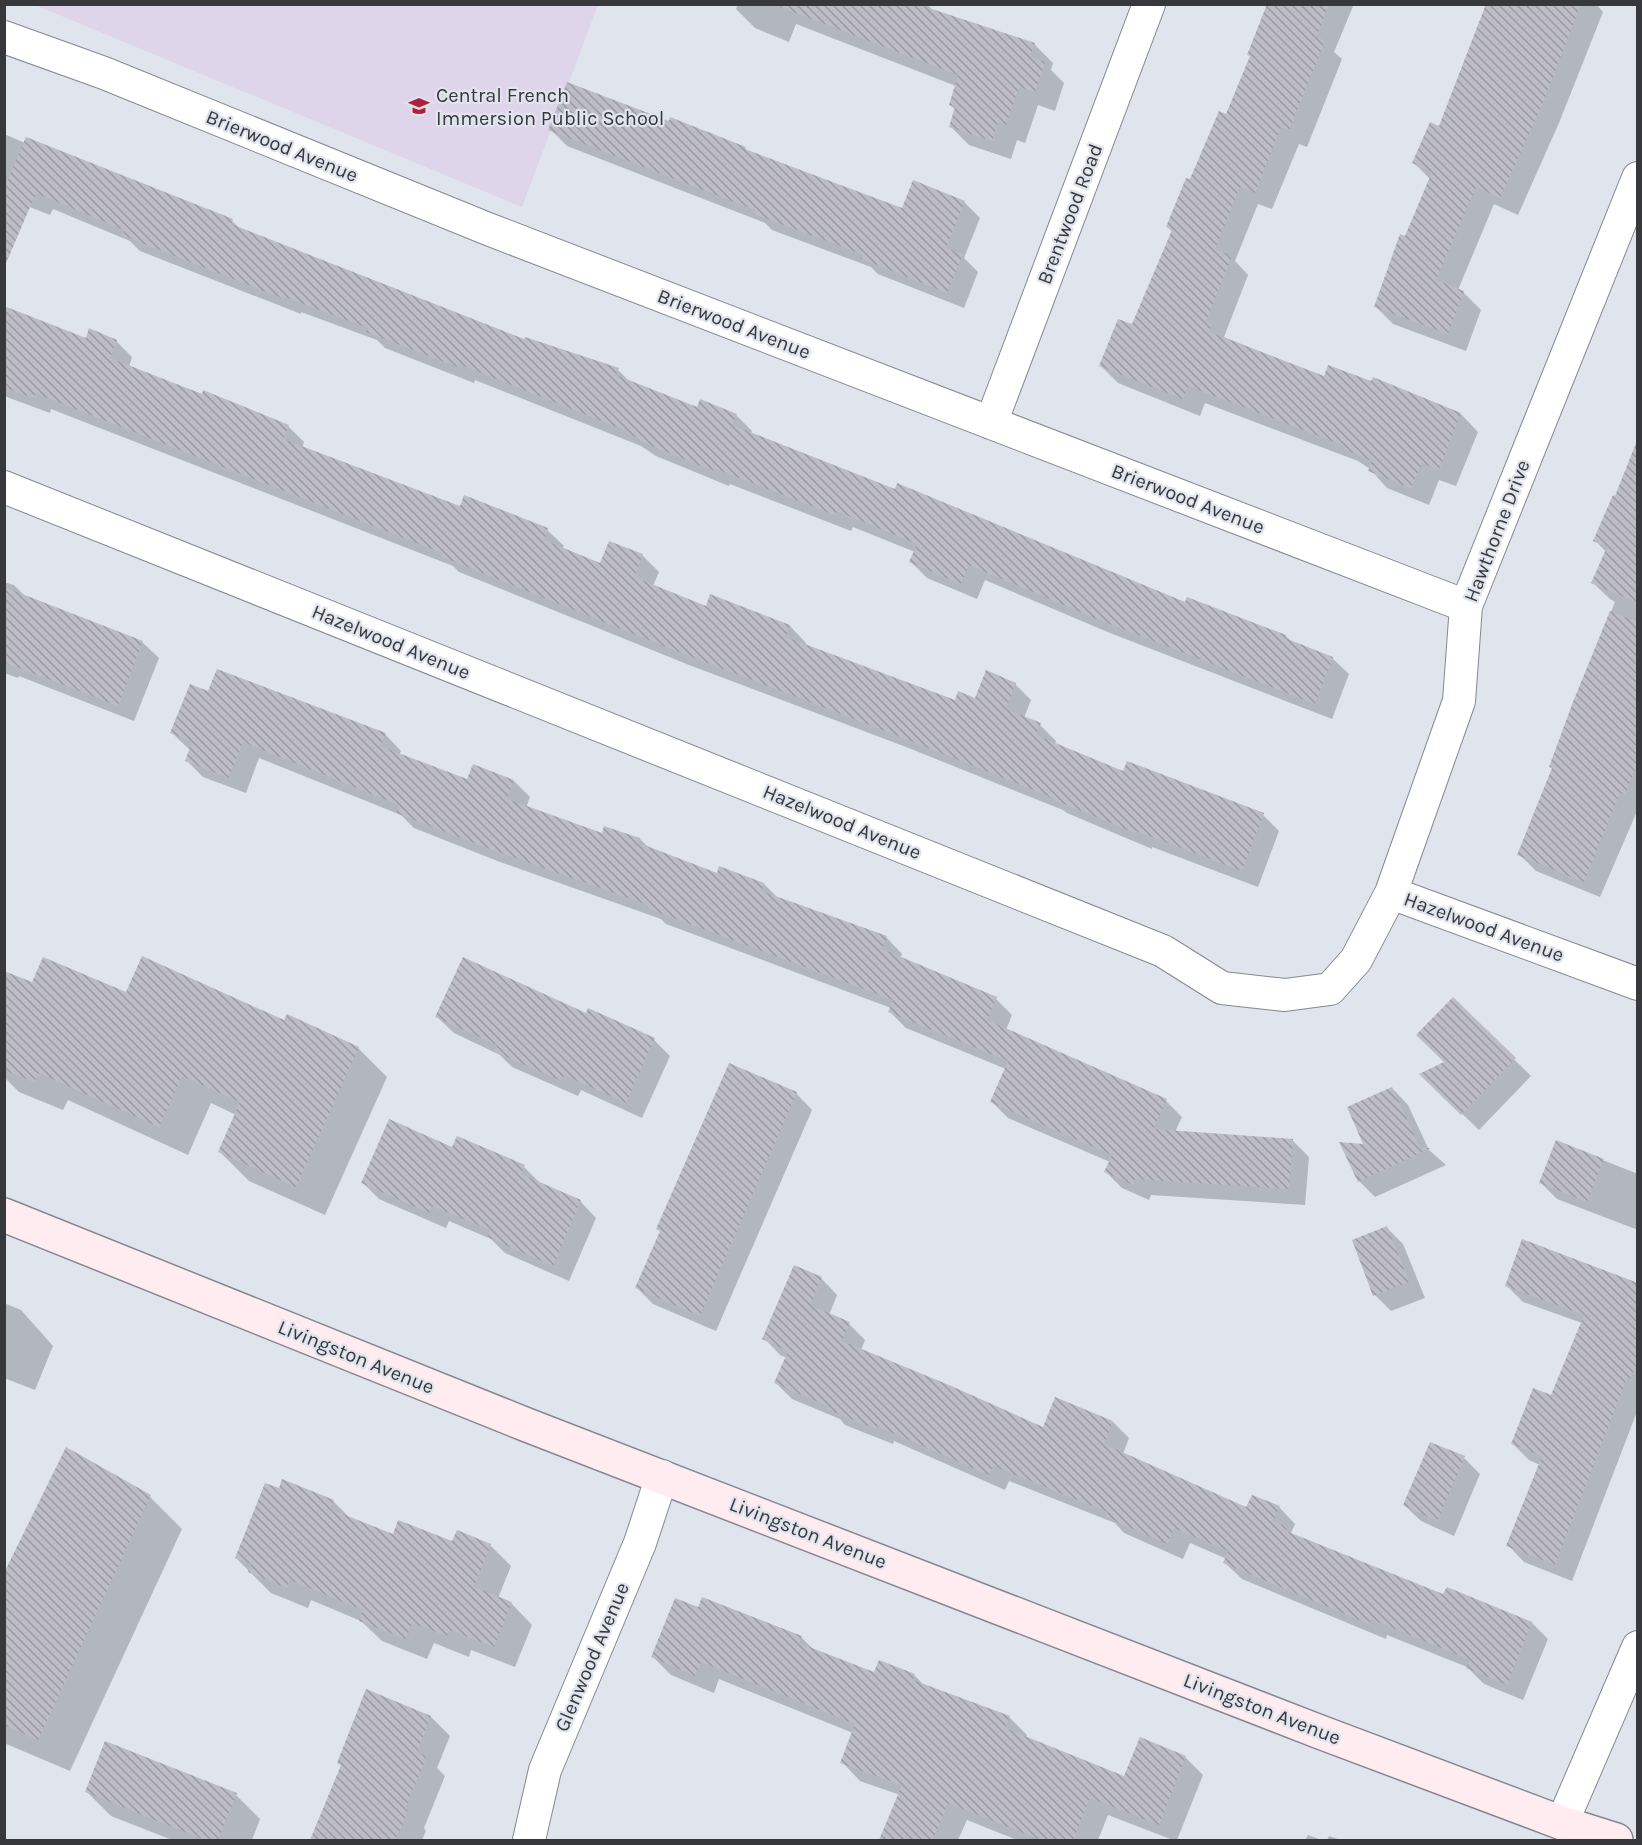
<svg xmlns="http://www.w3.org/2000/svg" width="1642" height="1845" font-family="Karla,sans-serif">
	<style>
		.education { fill: #dfd5ea }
		.shadow { fill: #0003 }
		.building { fill: url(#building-back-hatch) }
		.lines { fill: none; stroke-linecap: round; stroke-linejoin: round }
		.street-casing { stroke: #848891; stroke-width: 34 }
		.secondary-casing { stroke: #848891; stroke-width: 36 }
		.street { stroke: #fff; stroke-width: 32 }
		.secondary { stroke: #ffecf0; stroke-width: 33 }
		.labels { text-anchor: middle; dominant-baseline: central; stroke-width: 4.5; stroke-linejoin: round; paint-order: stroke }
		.poi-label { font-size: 20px; fill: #36383b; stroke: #dfe4ed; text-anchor: start }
		.street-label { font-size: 20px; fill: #36383b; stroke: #dfe4ed }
	</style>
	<defs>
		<pattern id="building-back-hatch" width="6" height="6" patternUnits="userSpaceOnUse" patternTransform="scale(1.5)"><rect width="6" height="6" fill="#bdbcc6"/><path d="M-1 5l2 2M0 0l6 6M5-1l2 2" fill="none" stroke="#9a9aa2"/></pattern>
	</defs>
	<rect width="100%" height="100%" fill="#dfe4ed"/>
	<path class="education" d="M 35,5 L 598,5 L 522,207 Z"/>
	<path class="shadow" d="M 738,4 L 927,4 L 934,12 L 1034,44 L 1053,63 L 1051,70 L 1064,83 L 1055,111 L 1038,105 L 1025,143 L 1017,140 L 1011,159 L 969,145 L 950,126 L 956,110 L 950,105 L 956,86 L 796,24 L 789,42 L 755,28 L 736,9 Z
		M 1267,4 L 1354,4 L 1334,52 L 1342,59 L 1307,147 L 1299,144 L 1272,209 L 1258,204 L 1235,261 L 1248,275 L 1224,337 L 1325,378 L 1372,383 L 1374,379 L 1461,414 L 1478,432 L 1456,486 L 1439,480 L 1429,505 L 1387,488 L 1370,469 L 1358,461 L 1205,403 L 1200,416 L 1118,383 L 1101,366 L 1133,326 L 1172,232 L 1168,227 L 1227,116 L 1251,57 Z
		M 1487,4 L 1596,4 L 1603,12 L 1559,123 L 1518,215 L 1494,204 L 1458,290 L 1463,292 L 1481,310 L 1466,351 L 1393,324 L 1375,306 L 1431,180 L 1414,163 L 1440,128 Z
		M 669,123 L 745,148 L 748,152 L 903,210 L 964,202 L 980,218 L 964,258 L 978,272 L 964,308 L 878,274 L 871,267 L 772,230 L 765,223 L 567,146 L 550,129 Z
		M 4,134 L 25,143 L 27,139 L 232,221 L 242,230 L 525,341 L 618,370 L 630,382 L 698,409 L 736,415 L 752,431 L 751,434 L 1186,604 L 1286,636 L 1292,642 L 1332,658 L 1349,674 L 1332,719 L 1110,633 L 985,580 L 977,599 L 927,578 L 911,562 L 915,552 L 853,527 L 851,531 L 730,484 L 729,486 L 656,456 L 641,446 L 475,380 L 474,383 L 385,348 L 377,340 L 301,312 L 301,314 L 140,251 L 130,241 L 53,209 L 50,215 L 4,197 Z
		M 4,307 L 87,340 L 116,341 L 132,357 L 129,367 L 288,426 L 304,442 L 302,448 L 461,508 L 547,530 L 564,546 L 562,549 L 601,565 L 642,555 L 659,572 L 653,586 L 707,608 L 790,626 L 806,643 L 805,645 L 956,702 L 975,700 L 1015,684 L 1031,700 L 1024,718 L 1040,725 L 1056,741 L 1055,745 L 1124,773 L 1263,815 L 1279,831 L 1258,887 L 1152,847 L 1152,849 L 1067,813 L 1063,810 L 906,747 L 689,665 L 459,572 L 453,566 L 51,409 L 50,413 L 4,396 Z
		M 1638,443 L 1638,809 L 1600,897 L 1536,871 L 1519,854 L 1554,769 L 1574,703 L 1615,602 L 1610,599 L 1593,583 L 1606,552 L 1595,540 L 1616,498 Z
		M 4,582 L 14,585 L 25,596 L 142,642 L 159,658 L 134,721 L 19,676 L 18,678 L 4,673 Z
		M 209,693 L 385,734 L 401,751 L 399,755 L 468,781 L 474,766 L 514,781 L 530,797 L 526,808 L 603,835 L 640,839 L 649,848 L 717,875 L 764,884 L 779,899 L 886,937 L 902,954 L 900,958 L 996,999 L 1012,1015 L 1006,1030 L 1166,1101 L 1182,1117 L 1175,1132 L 1292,1140 L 1309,1157 L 1305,1205 L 1151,1195 L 1149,1200 L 1122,1188 L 1106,1172 L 1110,1162 L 1008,1118 L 991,1101 L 1006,1069 L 906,1028 L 890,1012 L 891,1008 L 666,924 L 661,919 L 500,862 L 414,828 L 401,815 L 259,758 L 246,793 L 203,777 L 186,760 L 190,750 L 172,733 Z
		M 4,972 L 33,984 L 127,994 L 285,1022 L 358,1048 L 387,1077 L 325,1215 L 249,1181 L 220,1152 L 236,1115 L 211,1103 L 188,1155 L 68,1100 L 63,1110 L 19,1092 L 4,1077 Z
		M 1453,999 L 1531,1076 L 1479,1130 L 1422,1075 L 1447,1063 Z
		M 586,1015 L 654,1040 L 670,1056 L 642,1118 L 581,1090 L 578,1096 L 512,1067 L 500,1055 L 454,1033 L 437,1017 Z
		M 1392,1088 L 1408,1105 L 1429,1150 L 1446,1165 L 1375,1197 L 1359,1181 L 1365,1145 Z
		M 796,1093 L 812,1110 L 716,1331 L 653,1304 L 637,1288 Z
		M 1557,1142 L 1638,1174 L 1638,1230 L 1557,1199 L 1541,1183 Z
		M 453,1149 L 524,1167 L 540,1183 L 580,1201 L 596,1218 L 569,1281 L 505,1253 L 491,1239 L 449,1221 L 446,1228 L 379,1199 L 363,1183 Z
		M 1387,1228 L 1403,1244 L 1425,1298 L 1391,1311 L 1375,1295 Z
		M 821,1278 L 837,1295 L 829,1315 L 849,1324 L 865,1340 L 861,1350 L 1044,1429 L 1056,1399 L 1113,1422 L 1129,1438 L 1123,1454 L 1247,1509 L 1279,1507 L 1295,1524 L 1291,1533 L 1295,1536 L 1444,1596 L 1532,1623 L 1548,1639 L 1523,1700 L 1484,1684 L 1467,1667 L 1387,1635 L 1386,1639 L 1242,1579 L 1225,1563 L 1227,1559 L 1190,1543 L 1183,1559 L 1124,1533 L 1115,1523 L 1009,1481 L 1005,1490 L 894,1441 L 893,1444 L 845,1425 L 840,1419 L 792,1399 L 776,1383 L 787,1358 L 780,1355 L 764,1338 Z
		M 1638,1285 L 1638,1409 L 1572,1581 L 1524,1562 L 1508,1545 L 1540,1465 L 1529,1460 L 1513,1444 L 1551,1397 L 1582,1323 L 1523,1302 L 1507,1286 Z
		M 4,1303 L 21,1310 L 53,1346 L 35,1390 L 4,1378 Z
		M 1464,1458 L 1480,1474 L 1454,1536 L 1421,1521 L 1404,1505 Z
		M 280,1490 L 333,1501 L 351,1519 L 393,1536 L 490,1545 L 511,1566 L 498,1598 L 511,1603 L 532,1625 L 515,1667 L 471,1650 L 469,1657 L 434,1643 L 427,1659 L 382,1641 L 361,1621 L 311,1600 L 308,1608 L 271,1593 L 236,1558 Z
		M 150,1497 L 182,1529 L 70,1771 L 4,1743 L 4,1577 Z
		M 699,1609 L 801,1637 L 814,1650 L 875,1674 L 914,1675 L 926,1687 L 1009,1717 L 1027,1735 L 1026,1738 L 1125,1777 L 1185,1757 L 1203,1775 L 1177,1840 L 1173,1840 L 1108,1815 L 1098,1840 L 1017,1840 L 967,1820 L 958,1840 L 885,1840 L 882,1837 L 900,1795 L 860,1781 L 842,1762 L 853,1733 L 719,1679 L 714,1693 L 671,1675 L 653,1657 Z
		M 367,1691 L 431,1717 L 450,1736 L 437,1768 L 445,1776 L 424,1828 L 426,1831 L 422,1840 L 311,1840 L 342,1766 L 338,1762 Z
		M 87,1792 L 236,1795 L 260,1819 L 252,1840 L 172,1840 L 111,1816 Z
		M 1308,1835 L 1322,1840 L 1305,1840 Z
		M 1329,1836 L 1341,1840 L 1327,1840 Z"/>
	<path class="building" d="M 780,4 L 917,4 L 1035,43 L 1030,57 L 1045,62 L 1035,92 L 1019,87 L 1006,125 L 998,122 L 992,141 L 949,127 L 955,107 L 949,105 L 958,75 L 780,7 Z
		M 1267,4 L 1329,4 L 1316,37 L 1325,41 L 1289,130 L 1281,127 L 1255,193 L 1240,187 L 1215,249 L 1232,256 L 1206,321 L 1212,324 L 1209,332 L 1324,376 L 1328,365 L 1371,381 L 1373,377 L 1461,413 L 1439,470 L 1422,463 L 1411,488 L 1368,471 L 1372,461 L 1344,449 L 1345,446 L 1188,386 L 1183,399 L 1099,366 L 1118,319 L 1132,324 L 1172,230 L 1166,227 L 1186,178 L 1190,179 L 1219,111 L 1226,114 L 1250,56 L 1247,55 Z
		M 1486,4 L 1581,4 L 1542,105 L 1500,198 L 1476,187 L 1436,280 L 1464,291 L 1448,334 L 1374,307 L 1400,234 L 1405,236 L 1432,172 L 1412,163 L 1430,122 L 1439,126 Z
		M 567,82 L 669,121 L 670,117 L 746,147 L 745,149 L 902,208 L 913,180 L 965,201 L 946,248 L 963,254 L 947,293 L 860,258 L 862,254 L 754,214 L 755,210 L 548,130 Z
		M 26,137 L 233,219 L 231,224 L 524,339 L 525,337 L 619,368 L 616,375 L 697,407 L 700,399 L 737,414 L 732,425 L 895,489 L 897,483 L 1185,602 L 1187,597 L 1286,635 L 1285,638 L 1333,657 L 1315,704 L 1092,617 L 969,565 L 961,584 L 909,562 L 917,544 L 837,511 L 835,515 L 714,468 L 713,471 L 638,440 L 638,438 L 626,433 L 627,431 L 459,364 L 458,367 L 366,332 L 368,328 L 285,297 L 284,299 L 122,235 L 124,230 L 36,193 L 4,268 L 4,188 Z
		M 4,306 L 86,338 L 89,328 L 117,340 L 110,358 L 202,394 L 203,390 L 289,425 L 283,439 L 460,506 L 464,495 L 548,528 L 544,540 L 600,563 L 609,541 L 643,554 L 634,577 L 706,606 L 710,594 L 790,625 L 786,637 L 955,700 L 958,691 L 975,698 L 986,670 L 1016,683 L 1006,709 L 1041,723 L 1036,735 L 1123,771 L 1127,761 L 1264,813 L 1242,871 L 1136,831 L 1135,833 L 1048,797 L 1049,796 L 888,732 L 671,649 L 440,556 L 442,553 L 35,393 L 33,398 L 4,387 Z
		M 1636,443 L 1638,443 L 1638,603 L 1591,583 L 1607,547 L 1593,541 L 1613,495 L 1615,496 Z
		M 4,587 L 143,641 L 118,706 L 4,662 Z
		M 1610,611 L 1638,622 L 1638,762 L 1625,795 L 1620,793 L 1584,882 L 1517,855 L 1552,768 L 1549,767 L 1573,702 Z
		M 217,669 L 386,733 L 380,746 L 467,779 L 473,764 L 514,780 L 507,799 L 602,833 L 604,826 L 640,838 L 639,843 L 717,873 L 719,866 L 764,883 L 761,891 L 887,936 L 882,949 L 997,997 L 987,1020 L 1167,1099 L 1153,1129 L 1293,1139 L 1289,1189 L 1135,1179 L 1133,1185 L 1104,1172 L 1112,1155 L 990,1102 L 1008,1061 L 888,1012 L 893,1000 L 647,908 L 648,905 L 482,846 L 396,813 L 399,805 L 243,742 L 229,778 L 185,761 L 192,742 L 170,733 L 190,684 L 208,691 Z
		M 142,956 L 284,1020 L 287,1014 L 359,1047 L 296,1187 L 218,1152 L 240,1102 L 182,1076 L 159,1127 L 39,1073 L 34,1082 L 4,1070 L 4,971 L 32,982 L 43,957 L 126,992 Z
		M 463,957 L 586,1013 L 588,1008 L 655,1038 L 626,1103 L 564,1075 L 561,1081 L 494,1051 L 497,1045 L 435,1017 Z
		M 1453,997 L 1516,1058 L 1461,1115 L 1419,1074 L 1444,1062 L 1416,1035 Z
		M 729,1063 L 797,1092 L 700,1316 L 635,1288 L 660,1231 L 656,1229 Z
		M 1392,1087 L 1420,1148 L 1431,1148 L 1358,1182 L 1339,1142 L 1363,1144 L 1347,1107 Z
		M 389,1119 L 452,1147 L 457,1136 L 525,1165 L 521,1174 L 581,1200 L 553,1266 L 487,1237 L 490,1230 L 432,1206 L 429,1213 L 361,1183 Z
		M 1556,1140 L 1604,1159 L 1587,1202 L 1539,1183 Z
		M 1387,1226 L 1409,1282 L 1373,1296 L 1352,1240 Z
		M 1522,1239 L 1638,1283 L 1638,1361 L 1630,1379 L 1627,1378 L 1555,1565 L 1506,1546 L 1542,1456 L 1511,1444 L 1533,1388 L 1551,1395 L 1584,1315 L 1505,1286 Z
		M 794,1265 L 822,1277 L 810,1305 L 850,1322 L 842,1341 L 949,1385 L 1043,1427 L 1055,1397 L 1113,1421 L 1104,1444 L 1246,1507 L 1252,1495 L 1280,1506 L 1273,1521 L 1287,1527 L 1286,1531 L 1443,1594 L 1447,1587 L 1532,1622 L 1507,1685 L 1466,1668 L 1470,1660 L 1371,1619 L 1369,1624 L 1223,1563 L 1228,1551 L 1174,1528 L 1167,1544 L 1106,1517 L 1108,1512 L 993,1466 L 989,1475 L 877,1426 L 876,1429 L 827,1409 L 828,1406 L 774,1383 L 788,1351 L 762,1339 Z
		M 1430,1442 L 1465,1456 L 1437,1521 L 1403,1505 Z
		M 66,1447 L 151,1495 L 38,1740 L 4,1725 L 4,1573 Z
		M 282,1479 L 334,1500 L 330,1509 L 393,1534 L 398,1520 L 452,1541 L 457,1530 L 491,1544 L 474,1587 L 512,1602 L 494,1647 L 450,1630 L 447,1636 L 412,1623 L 406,1639 L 359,1621 L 363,1610 L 290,1580 L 287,1588 L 248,1572 L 251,1564 L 235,1558 L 265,1483 L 279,1488 Z
		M 702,1597 L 802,1636 L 799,1643 L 874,1672 L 879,1660 L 915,1674 L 913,1680 L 1010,1716 L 1005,1728 L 1124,1776 L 1140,1737 L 1186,1756 L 1159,1825 L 1090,1798 L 1073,1840 L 1041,1840 L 948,1803 L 933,1840 L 879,1840 L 902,1785 L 840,1763 L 855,1724 L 701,1662 L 695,1676 L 651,1657 L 675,1598 L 698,1607 Z
		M 366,1689 L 431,1716 L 417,1752 L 427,1756 L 405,1809 L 408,1810 L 396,1840 L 310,1840 L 341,1765 L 337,1763 Z
		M 105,1741 L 237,1793 L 218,1840 L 205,1840 L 85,1792 Z"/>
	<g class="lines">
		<g class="street-casing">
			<path id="street" d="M 4,37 L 104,73 L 488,229 L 1466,606
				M 991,423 L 1149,4
				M 4,487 L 1163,951 L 1222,988 L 1285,995 L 1330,989 L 1356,960 L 1391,893 L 1459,701 L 1466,606 L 1638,178
				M 1391,893 L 1638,984
				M 1562,1823 L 1638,1647
				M 529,1840 L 545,1770 L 640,1543 L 662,1476"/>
		</g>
		<g class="secondary-casing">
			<path id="secondary" d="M 4,1215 L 527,1425 L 1320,1732 L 1562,1823 L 1616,1840"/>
		</g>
		<use href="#street" class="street"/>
		<use href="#secondary" class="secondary"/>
	</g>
	<defs>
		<g id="school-bare" transform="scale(1.62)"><path d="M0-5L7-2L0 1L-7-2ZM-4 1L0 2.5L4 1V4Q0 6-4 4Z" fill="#b21f3d" stroke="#dfe4ed" stroke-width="2.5" paint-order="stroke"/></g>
	</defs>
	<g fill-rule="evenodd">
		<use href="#school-bare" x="419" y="106"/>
	</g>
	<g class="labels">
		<g class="poi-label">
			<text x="436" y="95">Central French<tspan x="436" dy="23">Immersion Public School</tspan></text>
		</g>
		<g class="street-label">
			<text transform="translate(282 146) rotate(22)">Brierwood Avenue</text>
			<text transform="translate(1070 214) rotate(-69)">Brentwood Road</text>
			<text transform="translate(734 324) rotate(21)">Brierwood Avenue</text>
			<text transform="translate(1188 499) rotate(21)">Brierwood Avenue</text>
			<text transform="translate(1497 531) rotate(-69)">Hawthorne Drive</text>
			<text transform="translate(391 642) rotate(22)">Hazelwood Avenue</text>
			<text transform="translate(842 822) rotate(22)">Hazelwood Avenue</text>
			<text transform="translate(1484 927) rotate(20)">Hazelwood Avenue</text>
			<text transform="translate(356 1357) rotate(22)">Livingston Avenue</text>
			<text transform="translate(808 1533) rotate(21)">Livingston Avenue</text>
			<text transform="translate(592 1657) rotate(-67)">Glenwood Avenue</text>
			<text transform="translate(1262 1709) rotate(21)">Livingston Avenue</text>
		</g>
	</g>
	<rect width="1642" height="1845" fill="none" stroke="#36383b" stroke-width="12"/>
</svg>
